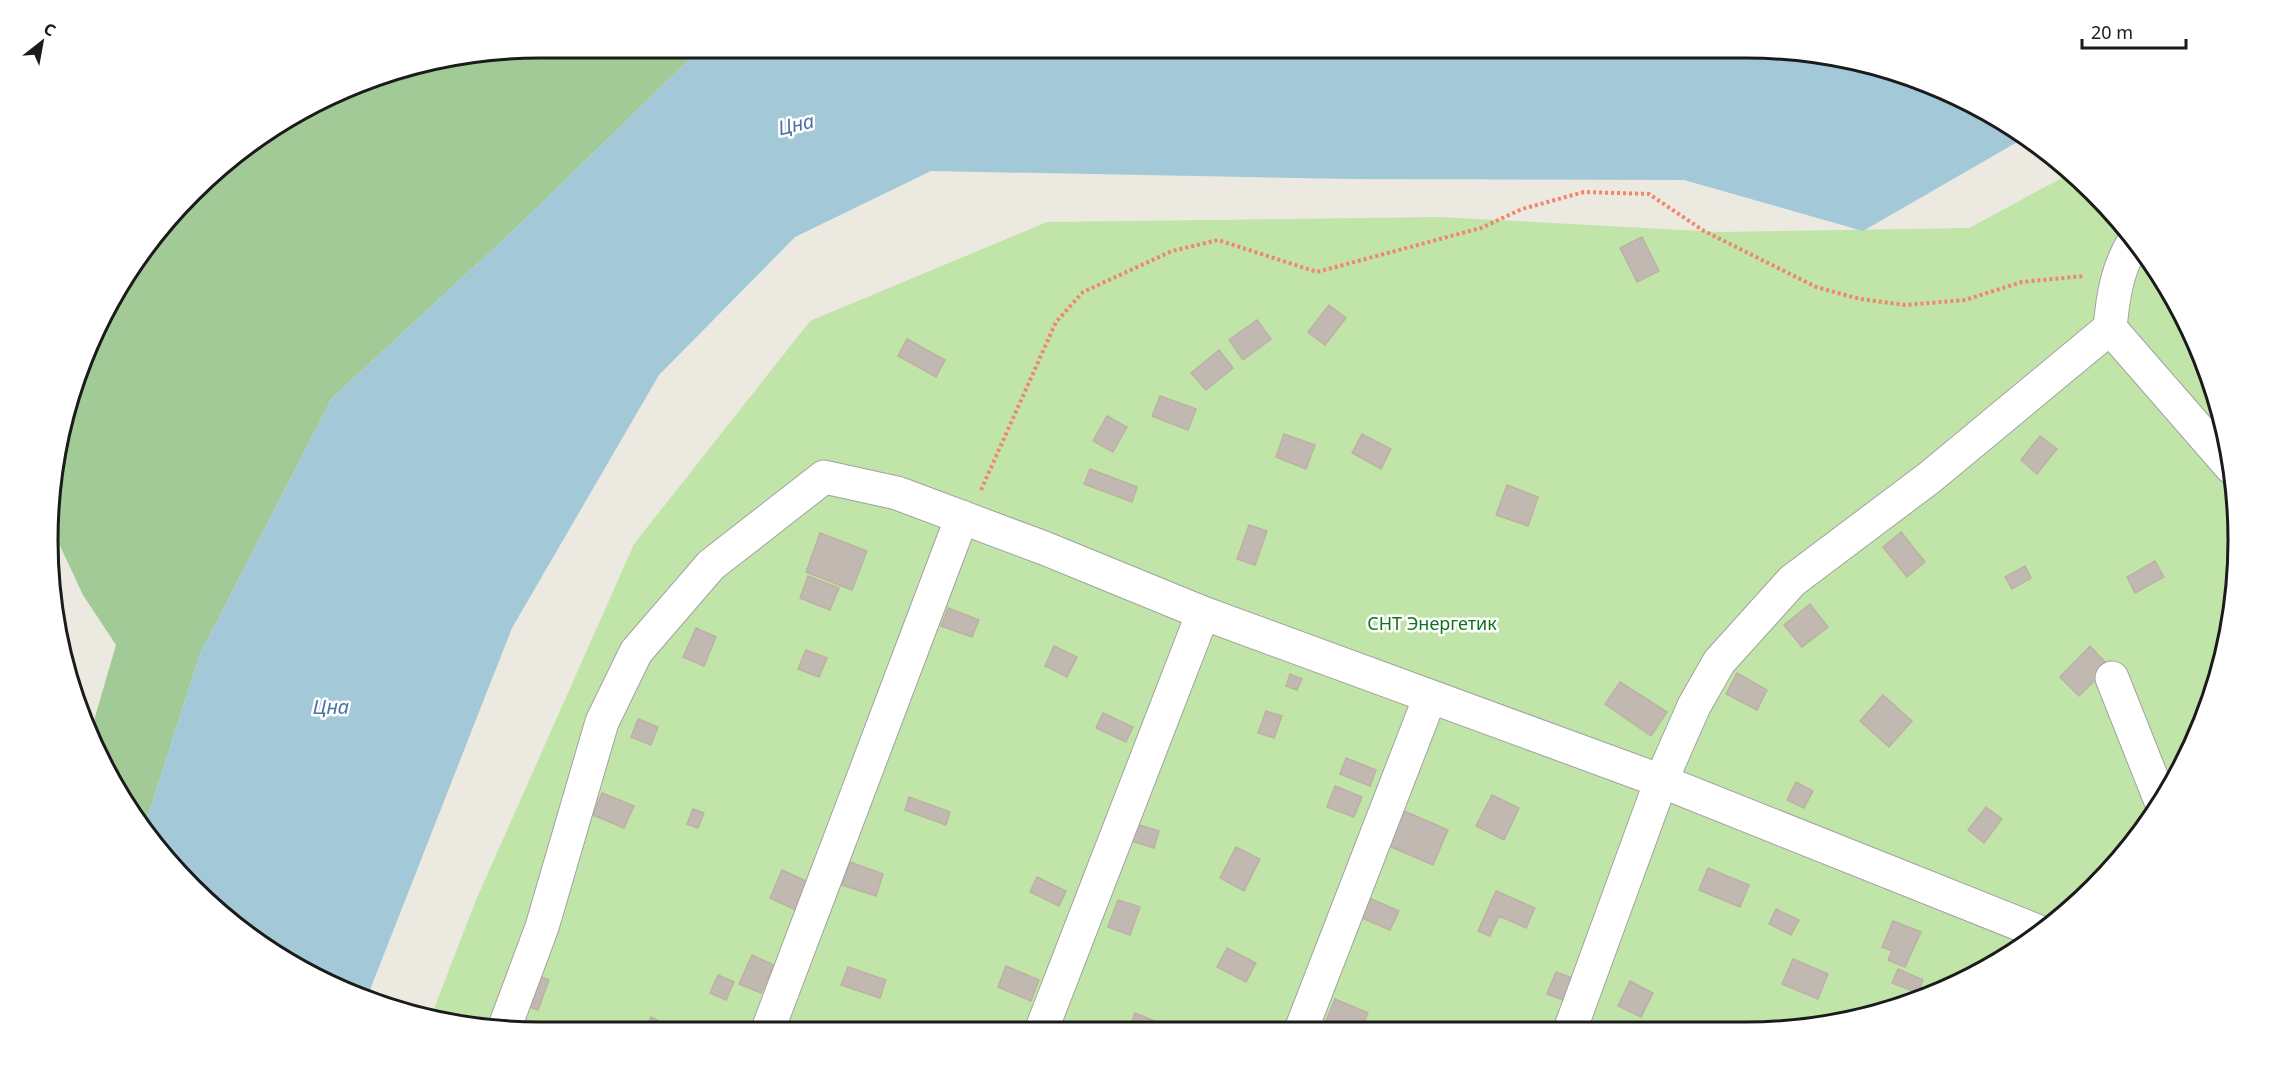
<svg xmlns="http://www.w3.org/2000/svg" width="2286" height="1081" font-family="'Noto Sans',sans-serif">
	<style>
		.grass { fill: #c1e5a8 }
		.forest { fill: #a2ca97 }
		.water { fill: #a3c8d8 }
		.building { fill: #c0b8b1; stroke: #bdb1a4; stroke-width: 1.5 }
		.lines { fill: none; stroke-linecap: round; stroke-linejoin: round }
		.minor-casing { stroke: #a2a2a2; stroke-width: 35 }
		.path { stroke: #f2856c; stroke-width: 4; stroke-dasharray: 3 3; stroke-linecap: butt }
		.minor { stroke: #fff; stroke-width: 33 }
		.labels { text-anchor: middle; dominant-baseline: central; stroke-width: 5; stroke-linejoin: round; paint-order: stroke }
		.park-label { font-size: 18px; fill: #107220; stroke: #fff }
		.water-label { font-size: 20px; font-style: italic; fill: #4d72a5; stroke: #fff }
		.rim { fill: none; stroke: #1b1b1b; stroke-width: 3 }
	</style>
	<rect width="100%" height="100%" fill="#ece9e1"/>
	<path class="grass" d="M 2071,173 L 2094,192 L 2155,267 L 2200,352 L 2228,444 L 2238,540 L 2229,636 L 2201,729 L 2136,840 L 2046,931 L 1934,995 L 1810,1029 L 540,1033 L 444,1023 L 430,1019 L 476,900 L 634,544 L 810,321 L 1047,222 L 1440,217 L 1720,232 L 1969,228 Z"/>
	<path class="forest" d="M 541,48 L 701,48 L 517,227 L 332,398 L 200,654 L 145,825 L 114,786 L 90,734 L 116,645 L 83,595 L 55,535 L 57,445 L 114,295 L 216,170 L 295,114 L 382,74 Z"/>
	<path class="water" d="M 701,48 L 1746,48 L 1841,57 L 1934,85 L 2026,137 L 1863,231 L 1684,180 L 1352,179 L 931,171 L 795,237 L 659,375 L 512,628 L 366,1000 L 352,996 L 216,911 L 145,825 L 200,654 L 332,398 L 517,227 Z"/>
	<path class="building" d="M 1642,237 L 1659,271 L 1637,282 L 1620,248 Z
		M 1329,305 L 1346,318 L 1325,345 L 1308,332 Z
		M 1257,320 L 1271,339 L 1243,360 L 1229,340 Z
		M 907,339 L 945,360 L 936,377 L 898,356 Z
		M 1219,350 L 1233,368 L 1206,390 L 1191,373 Z
		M 1160,396 L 1196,409 L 1188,430 L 1152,416 Z
		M 1107,416 L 1127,427 L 1113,452 L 1093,441 Z
		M 1284,434 L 1315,445 L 1306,469 L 1276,457 Z
		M 1362,434 L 1391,449 L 1381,469 L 1352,453 Z
		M 2040,436 L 2057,449 L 2037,474 L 2021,460 Z
		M 1090,469 L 1137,487 L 1132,502 L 1084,484 Z
		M 1507,485 L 1538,497 L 1528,526 L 1496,515 Z
		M 1249,525 L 1267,531 L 1255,565 L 1237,559 Z
		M 1901,532 L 1925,562 L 1907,577 L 1883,547 Z
		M 820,533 L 867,551 L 852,590 L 806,572 Z
		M 2155,561 L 2164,577 L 2135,593 L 2127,577 Z
		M 2025,566 L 2031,578 L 2012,589 L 2005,577 Z
		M 808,576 L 839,588 L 830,610 L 800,598 Z
		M 1810,604 L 1828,627 L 1802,647 L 1784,625 Z
		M 948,608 L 979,620 L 972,637 L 941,626 Z
		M 696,628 L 716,637 L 704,666 L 683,657 Z
		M 1054,646 L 1077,657 L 1067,677 L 1045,666 Z
		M 2090,646 L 2109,666 L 2079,696 L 2060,677 Z
		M 806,650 L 827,658 L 819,677 L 798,669 Z
		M 1737,673 L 1767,690 L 1757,710 L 1726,694 Z
		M 1290,674 L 1302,679 L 1297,690 L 1286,686 Z
		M 1620,682 L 1667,712 L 1651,736 L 1605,704 Z
		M 1883,695 L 1912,721 L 1889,747 L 1860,721 Z
		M 1266,711 L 1282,716 L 1274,738 L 1258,733 Z
		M 1103,713 L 1133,727 L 1126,742 L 1096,728 Z
		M 638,719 L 658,727 L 651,745 L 631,737 Z
		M 1346,758 L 1376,770 L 1370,786 L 1340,774 Z
		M 1796,782 L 1813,791 L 1804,808 L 1787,800 Z
		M 1335,786 L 1362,797 L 1354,817 L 1327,807 Z
		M 602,793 L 634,806 L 624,828 L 593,815 Z
		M 1492,795 L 1519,808 L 1504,840 L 1476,826 Z
		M 909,797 L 950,812 L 946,825 L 905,810 Z
		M 1986,807 L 2002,819 L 1984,843 L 1968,830 Z
		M 693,809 L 704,813 L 698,828 L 687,824 Z
		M 1404,811 L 1448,830 L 1433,865 L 1389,846 Z
		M 1133,823 L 1159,831 L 1154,848 L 1128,840 Z
		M 1236,847 L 1260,859 L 1244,891 L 1220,878 Z
		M 850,862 L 883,874 L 876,896 L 842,885 Z
		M 1708,868 L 1749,885 L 1740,907 L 1699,890 Z
		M 782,870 L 808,882 L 796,910 L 770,898 Z
		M 1037,877 L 1066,891 L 1059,906 L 1030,892 Z
		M 1496,891 L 1535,908 L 1526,928 L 1499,916 L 1490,936 L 1478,931 Z
		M 1362,895 L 1399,911 L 1390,930 L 1353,914 Z
		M 1118,900 L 1140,907 L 1130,935 L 1108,927 Z
		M 1776,909 L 1799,920 L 1791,935 L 1769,924 Z
		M 1893,921 L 1921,932 L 1905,967 L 1888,960 L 1892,951 L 1882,947 Z
		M 1227,948 L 1256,963 L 1246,982 L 1217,967 Z
		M 752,955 L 774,965 L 761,993 L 739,984 Z
		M 1793,959 L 1828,974 L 1818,999 L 1782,984 Z
		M 1006,966 L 1039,980 L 1031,1001 L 998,987 Z
		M 848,967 L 886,980 L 880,998 L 841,985 Z
		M 1898,969 L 1923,980 L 1918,993 L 1892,983 Z
		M 1556,972 L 1575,979 L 1566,1001 L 1547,994 Z
		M 531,973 L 549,980 L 538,1010 L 520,1003 Z
		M 718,975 L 734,982 L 726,1000 L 710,993 Z
		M 1630,981 L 1653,993 L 1641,1017 L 1618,1006 Z
		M 1335,999 L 1368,1013 L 1361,1030 L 1348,1030 L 1326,1021 Z
		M 1135,1013 L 1162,1024 L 1159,1031 L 1129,1030 Z
		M 651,1017 L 669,1026 L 666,1033 L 644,1033 Z"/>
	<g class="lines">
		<g class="minor-casing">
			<path id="minor" d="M 2110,328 L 2231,467
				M 2112,678 L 2160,799
				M 504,1029 L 542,927 L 602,722 L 636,652 L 711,565 L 824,477 L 897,493 L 1044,548 L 1203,613 L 1661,781 L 1694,706 L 1719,662 L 1792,581 L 1929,478 L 2110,328 C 2113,296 2117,269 2134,241
				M 1301,1030 L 1430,697
				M 1570,1030 L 1661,781 L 2042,933
				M 1041,1031 L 1203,613
				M 767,1032 L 962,517"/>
		</g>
		<path class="path" d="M 981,490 L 1056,322 L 1083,292 L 1172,251 L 1218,240 L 1317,272 L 1481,228 L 1522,209 L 1584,192 L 1649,194 L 1704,231 L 1816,287 L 1860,299 L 1905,305 L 1965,300 L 2022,282 L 2084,276"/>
		<use href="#minor" class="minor"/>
	</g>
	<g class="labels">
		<g class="park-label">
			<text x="1432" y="623">СНТ Энергетик</text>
		</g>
		<g class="water-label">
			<text transform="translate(796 124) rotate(-13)">Цна</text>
			<text x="331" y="706">Цна</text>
		</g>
	</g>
	<path d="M0 0H2286V1081H0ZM540 58H1746A482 482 0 0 1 2228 540V540A482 482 0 0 1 1746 1022H540A482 482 0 0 1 58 540V540A482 482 0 0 1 540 58Z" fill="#fff" fill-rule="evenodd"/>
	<path class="rim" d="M540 58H1746A482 482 0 0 1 2228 540V540A482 482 0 0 1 1746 1022H540A482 482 0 0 1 58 540V540A482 482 0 0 1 540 58Z"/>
	<g transform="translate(42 42) rotate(31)" stroke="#ffffff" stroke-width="4.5" paint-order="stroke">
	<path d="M0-4.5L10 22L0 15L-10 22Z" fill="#1b1b1b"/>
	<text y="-9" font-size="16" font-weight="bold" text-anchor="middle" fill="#1b1b1b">С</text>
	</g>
	<path d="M2082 39v9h104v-9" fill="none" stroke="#1b1b1b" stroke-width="3"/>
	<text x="2091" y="39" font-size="18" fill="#1b1b1b" stroke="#ffffff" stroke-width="4.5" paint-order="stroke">20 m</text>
</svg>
